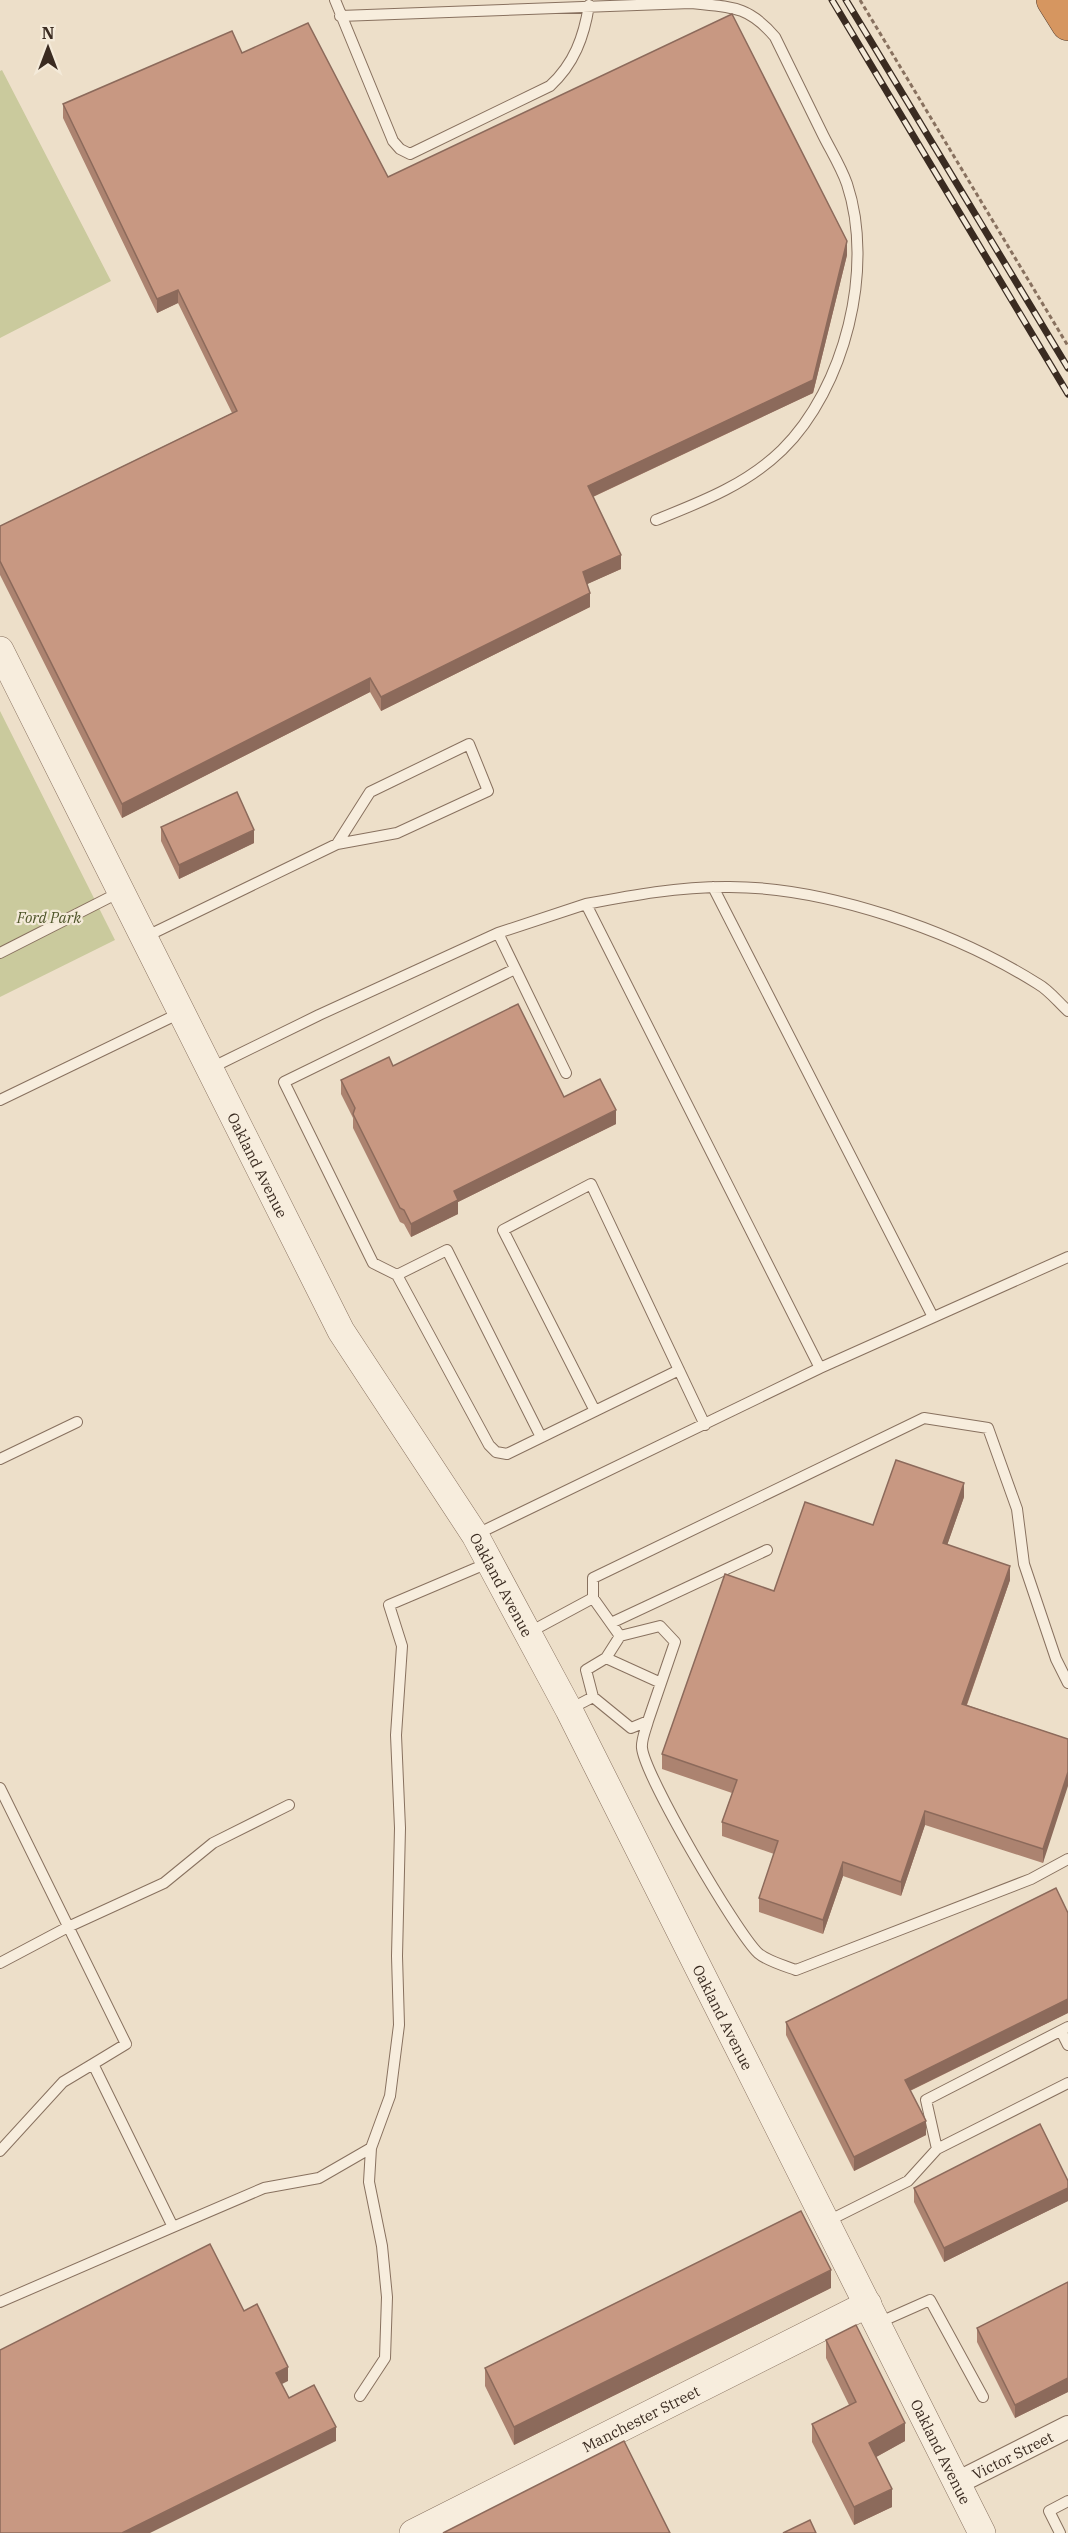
<svg xmlns="http://www.w3.org/2000/svg" width="1068" height="2533" font-family="'IBM Plex Serif',serif">
	<style>
		.green { fill: #caca9d }
		.lines { fill: none; stroke-linecap: round; stroke-linejoin: round }
		.service-casing { stroke: #88715f; stroke-width: 12 }
		.minor-casing { stroke: #88715f; stroke-width: 24 }
		.tertiary-casing { stroke: #88715f; stroke-width: 28 }
		.motorway-casing { stroke: #574032; stroke-width: 34 }
		.path { stroke: #88715f; stroke-width: 3; stroke-dasharray: 4.5 3; stroke-linecap: butt }
		.service { stroke: #f7eddd; stroke-width: 10 }
		.minor { stroke: #f7eddd; stroke-width: 22 }
		.tertiary { stroke: #f7eddd; stroke-width: 27 }
		.motorway { stroke: #d69660; stroke-width: 33 }
		.rail-casing { stroke: #3a2b21; stroke-width: 7 }
		.rail { stroke: #f4ead9; stroke-width: 4.5; stroke-dasharray: 14; stroke-linecap: butt }
		.wall { fill: #ac8370 }
		.shaded-wall { fill: #8c6a5b }
		.building { fill: #c89882; stroke: #8c6a5b; stroke-width: 1.5 }
		.labels { text-anchor: middle; dominant-baseline: central; stroke-width: 4.5; stroke-linejoin: round; paint-order: stroke }
		.park-label { font-size: 15px; font-style: italic; fill: #4e5529; stroke: #f4ead9 }
		.street-label { font-size: 15px; fill: #3a2b21; stroke: #f4ead9 }
	</style>
	<rect width="100%" height="100%" fill="#eddfc9"/>
	<path class="green" d="M 2,70 L 111,281 L 0,338 L 0,71 Z
		M 0,711 L 115,940 L 0,997 Z"/>
	<g class="lines">
		<g class="service-casing">
			<path id="service" d="M 335,0 L 393,141 L 400,149 L 410,154 L 550,86 C 574,64 584,37 589,5
				M 340,16 L 691,3 C 730,7 748,5 775,37 C 791,70 807,102 823,135 C 831,151 841,167 847,184 C 875,268 845,388 782,450 C 746,485 701,502 656,520
				M 713,887 L 933,1317
				M 586,904 C 634,895 677,887 726,887 C 825,886 954,931 1038,984 C 1049,990 1058,1002 1068,1011
				M 498,933 L 566,1073
				M 145,937 L 337,844 L 370,792 L 469,744 L 488,791 L 397,833 L 337,844
				M 0,953 L 120,892
				M 515,969 L 284,1082 L 373,1263 L 397,1275 L 489,1445 L 496,1452 L 507,1454 L 679,1370
				M 211,1068 L 319,1015 L 498,933 L 586,904 L 820,1368 L 477,1534
				M 0,1100 L 180,1013
				M 397,1275 L 447,1250 L 541,1437
				M 820,1368 L 1068,1257
				M 595,1411 L 503,1230 L 591,1184 L 705,1425
				M 0,1459 L 77,1422
				M 611,1623 L 767,1550
				M 528,1633 L 593,1598 L 593,1578 L 924,1418 L 988,1428 L 1017,1509 L 1024,1564 L 1056,1659 L 1068,1683
				M 606,1658 L 661,1683
				M 593,1697 L 586,1670 L 606,1658 L 620,1636
				M 570,1709 L 593,1697 L 631,1728 L 648,1721 L 675,1642 L 660,1626 L 620,1636 L 593,1598
				M 648,1721 C 646,1729 641,1740 642,1748 C 645,1776 736,1932 758,1953 C 767,1961 785,1966 796,1970 L 1031,1879 L 1068,1859
				M 0,1788 L 126,2044 L 93,2064 L 173,2227 L 0,2302
				M 0,1963 L 68,1927 L 164,1883 L 213,1843 L 289,1805
				M 1061,2031 L 1068,2045
				M 937,2149 L 926,2100 L 1068,2027
				M 0,2151 L 63,2082 L 93,2064
				M 826,2222 L 908,2181 L 937,2149 L 1068,2083
				M 173,2227 L 264,2188 L 319,2178 L 371,2148
				M 878,2323 L 930,2300 L 983,2397
				M 360,2396 L 385,2358 L 387,2297 L 382,2246 L 369,2182 L 371,2148 L 390,2096 L 399,2025 L 397,1956 L 400,1828 L 396,1735 L 402,1646 L 389,1605 L 488,1563
				M 1060,2533 L 1049,2511 L 1068,2501"/>
		</g>
		<g class="minor-casing">
			<g id="minor">
				<path id="s1" d="M 957,2483 L 1068,2427"/>
			</g>
		</g>
		<g class="tertiary-casing">
			<g id="tertiary">
				<path id="s2" d="M 0,650 L 341,1331 L 475,1535 L 569,1710 L 982,2533"/>
				<path id="s3" d="M 413,2533 L 868,2304"/>
			</g>
		</g>
		<g class="motorway-casing">
			<path id="motorway" d="M 1053,0 L 1068,24"/>
		</g>
		<path class="path" d="M 860,0 L 1068,346"/>
		<use href="#service" class="service"/>
		<use href="#minor" class="minor"/>
		<use href="#tertiary" class="tertiary"/>
		<use href="#motorway" class="motorway"/>
		<g class="rail-casing">
			<path id="rail" d="M 832,0 L 1068,394
				M 846,0 L 1068,368"/>
		</g>
		<use href="#rail" class="rail"/>
	</g>
	<path class="wall" d="M 242,53 L 388,177 L 847,255 L 813,393 L 593,497 L 621,569 L 587,584 L 590,607 L 381,711 L 370,692 L 122,818 L 0,575 L 0,526 L 232,413 L 178,303 L 157,313 L 63,118 L 63,104 Z
		M 161,827 L 254,843 L 179,879 L 161,841 Z
		M 393,1066 L 564,1097 L 616,1124 L 458,1202 L 458,1214 L 411,1237 L 404,1224 L 400,1222 L 353,1128 L 353,1118 L 341,1094 L 341,1080 Z
		M 964,1497 L 947,1545 L 1010,1580 L 967,1705 L 1068,1739 L 1043,1863 L 925,1825 L 901,1896 L 843,1876 L 823,1934 L 759,1912 L 759,1898 L 774,1854 L 722,1836 L 722,1822 L 732,1793 L 662,1769 L 662,1754 L 873,1525 Z
		M 1068,1913 L 1068,2013 L 910,2091 L 926,2135 L 854,2171 L 786,2035 L 786,2022 Z
		M 1068,2181 L 1068,2201 L 944,2262 L 914,2202 L 914,2188 Z
		M 1068,2282 L 1068,2392 L 1015,2418 L 977,2342 L 977,2328 Z
		M 831,2288 L 514,2445 L 485,2386 L 485,2368 Z
		M 826,2340 L 905,2441 L 876,2457 L 892,2507 L 854,2525 L 812,2442 L 812,2424 L 849,2405 L 826,2358 Z"/>
	<path class="shaded-wall" d="M 847,241 L 847,255 L 813,393 L 588,499 L 588,486 Z
		M 178,290 L 178,303 L 157,313 L 157,299 Z
		M 621,555 L 621,569 L 583,586 L 583,572 Z
		M 590,593 L 590,607 L 381,711 L 381,697 Z
		M 370,678 L 370,692 L 122,818 L 122,804 Z
		M 254,830 L 254,843 L 179,879 L 179,865 Z
		M 616,1110 L 616,1124 L 458,1202 L 458,1214 L 411,1237 L 411,1224 L 454,1191 Z
		M 964,1483 L 964,1497 L 943,1557 L 943,1543 Z
		M 1010,1566 L 1010,1580 L 962,1718 L 962,1704 Z
		M 1068,1772 L 1068,1786 L 1043,1863 L 1043,1849 Z
		M 925,1811 L 925,1825 L 901,1896 L 901,1882 Z
		M 843,1862 L 843,1876 L 823,1934 L 823,1920 Z
		M 1068,1999 L 1068,2013 L 905,2093 L 905,2080 Z
		M 926,2121 L 926,2135 L 854,2171 L 854,2157 Z
		M 1068,2188 L 1068,2201 L 944,2262 L 944,2248 Z
		M 831,2270 L 831,2288 L 514,2445 L 514,2427 Z
		M 288,2367 L 288,2381 L 276,2387 L 276,2373 Z
		M 1068,2378 L 1068,2392 L 1015,2418 L 1015,2405 Z
		M 905,2423 L 905,2441 L 869,2461 L 869,2443 Z
		M 336,2427 L 336,2441 L 150,2533 L 122,2533 Z
		M 892,2489 L 892,2507 L 854,2525 L 854,2507 Z"/>
	<path class="building" d="M 732,14 L 847,241 L 813,380 L 588,486 L 621,555 L 583,572 L 590,593 L 381,697 L 370,678 L 122,804 L 0,561 L 0,526 L 237,411 L 178,290 L 157,299 L 63,104 L 232,31 L 242,53 L 308,23 L 388,177 Z
		M 237,792 L 254,830 L 179,865 L 161,827 Z
		M 518,1004 L 564,1097 L 600,1079 L 616,1110 L 454,1191 L 458,1200 L 411,1224 L 404,1210 L 400,1208 L 353,1114 L 355,1108 L 341,1080 L 389,1057 L 393,1066 Z
		M 896,1460 L 964,1483 L 943,1543 L 1010,1566 L 962,1704 L 1068,1739 L 1068,1772 L 1043,1849 L 925,1811 L 901,1882 L 843,1862 L 823,1920 L 759,1898 L 778,1841 L 722,1822 L 737,1780 L 662,1754 L 725,1574 L 774,1591 L 805,1502 L 873,1525 Z
		M 1056,1888 L 1068,1913 L 1068,1999 L 905,2080 L 926,2121 L 854,2157 L 786,2022 Z
		M 1040,2124 L 1068,2181 L 1068,2188 L 944,2248 L 914,2188 Z
		M 801,2211 L 831,2270 L 514,2427 L 485,2368 Z
		M 210,2244 L 244,2311 L 257,2304 L 288,2367 L 276,2373 L 289,2398 L 314,2385 L 336,2427 L 122,2533 L 0,2533 L 0,2350 Z
		M 1068,2282 L 1068,2378 L 1015,2405 L 977,2328 Z
		M 856,2325 L 905,2423 L 869,2443 L 892,2489 L 854,2507 L 812,2424 L 856,2402 L 826,2340 Z
		M 624,2441 L 670,2533 L 443,2533 Z
		M 810,2520 L 816,2533 L 783,2533 Z"/>
	<g class="labels">
		<g class="park-label">
			<text x="49" y="917">Ford Park</text>
		</g>
		<g class="street-label">
			<text stroke="none"><textPath href="#s2" startOffset="576">Oakland Avenue</textPath></text>
			<text stroke="none"><textPath href="#s2" startOffset="1062">Oakland Avenue</textPath></text>
			<text stroke="none"><textPath href="#s2" startOffset="1548">Oakland Avenue</textPath></text>
			<text stroke="none"><textPath href="#s3" startOffset="255">Manchester Street</textPath></text>
			<text stroke="none"><textPath href="#s2" startOffset="2034">Oakland Avenue</textPath></text>
			<text stroke="none"><textPath href="#s1" startOffset="62">Victor Street</textPath></text>
		</g>
	</g>
	<g transform="translate(48 48)" stroke="#f4ead9" stroke-width="4.5" paint-order="stroke">
	<path d="M0-4.5L10 22L0 15L-10 22Z" fill="#3a2b21"/>
	<text y="-9" font-size="16" font-weight="bold" text-anchor="middle" fill="#3a2b21">N</text>
	</g>
</svg>
